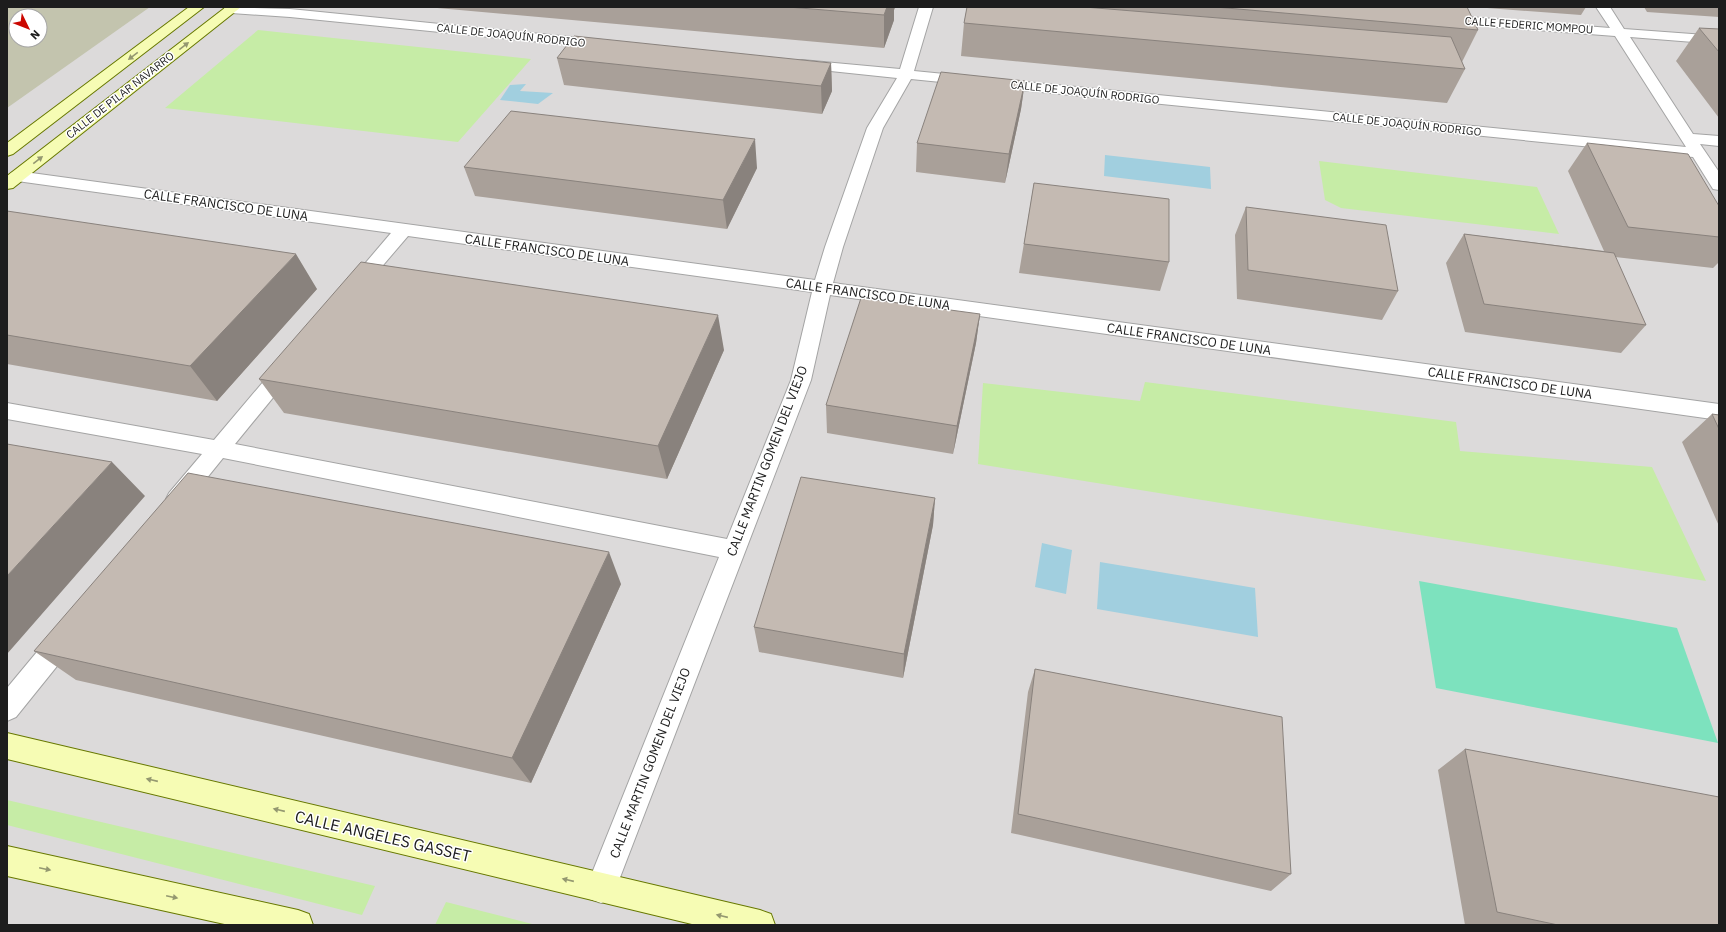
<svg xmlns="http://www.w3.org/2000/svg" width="1726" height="932" font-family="'IBM Plex Sans',sans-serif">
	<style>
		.residential { fill: #dcdada; fill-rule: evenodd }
		.construction { fill: #c3c4ae; fill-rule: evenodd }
		.grass { fill: #c6eca6 }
		.pitch { fill: #7de2be }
		.water { fill: #a1cfdf }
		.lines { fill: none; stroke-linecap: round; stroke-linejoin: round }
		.street-casing { stroke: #a4a4a4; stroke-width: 2 }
		.secondary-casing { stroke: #677800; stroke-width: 2 }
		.street { fill: #fff; fill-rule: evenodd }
		.secondary { fill: #f6fcb4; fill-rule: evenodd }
		.wall { fill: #a9a099 }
		.shaded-wall { fill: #89827d }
		.building { fill: #c4bab2; stroke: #89827d }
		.oneway { fill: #949870 }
		.labels { text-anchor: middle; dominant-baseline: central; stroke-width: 3; stroke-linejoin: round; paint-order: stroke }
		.far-street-label { font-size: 11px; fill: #1d1d1d; stroke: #fff }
		.street-label { font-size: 13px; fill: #1d1d1d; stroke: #fff }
		.near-street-label { font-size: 16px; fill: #1d1d1d; stroke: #fff }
	</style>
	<rect width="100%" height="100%" fill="#efebe3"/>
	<path class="residential" d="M 7,7 L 1719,7 L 1719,925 L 7,925 ZM 16,16 L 40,16 L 40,40 L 16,40 Z"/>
	<path class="construction" d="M 7,7 L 150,7 L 7,108 ZM 16,16 L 40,16 L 40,40 L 16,40 Z"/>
	<path class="grass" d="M 258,30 L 531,59 L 458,142 L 165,108 Z
		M 1319,161 L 1537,187 L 1559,234 L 1341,208 L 1325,200 Z
		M 1145,382 L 1456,422 L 1460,451 L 1652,467 L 1706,581 L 978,464 L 983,383 L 1140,401 Z
		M 7,800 L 375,886 L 362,915 L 7,825 Z
		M 446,902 L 536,925 L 435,925 Z"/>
	<path class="pitch" d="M 1419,581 L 1677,628 L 1718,743 L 1436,688 Z"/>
	<path class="water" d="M 526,84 L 520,91 L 553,93 L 538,104 L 500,100 L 510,85 Z
		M 1105,155 L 1210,167 L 1211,189 L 1104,176 Z
		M 1042,543 L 1072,550 L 1066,594 L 1035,587 Z
		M 1100,562 L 1255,588 L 1258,637 L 1097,609 Z"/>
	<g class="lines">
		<g class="street-casing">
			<path id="street" d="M 226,7 L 290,9 L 601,40 L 606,41 L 608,44 L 606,47 L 601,48 L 290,17 L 231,13 L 226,12 L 224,9 Z
				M 919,7 L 933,7 L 914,71 L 1686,147 L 1615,36 L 1444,23 L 1439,22 L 1437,19 L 1439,16 L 1444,15 L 1610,28 L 1596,7 L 1610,7 L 1624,29 L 1719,36 L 1719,44 L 1630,37 L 1693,134 L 1719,136 L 1719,146 L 1700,144 L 1719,172 L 1719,190 L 1713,189 L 1693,157 L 911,79 L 883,128 L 843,247 L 833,283 L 1719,404 L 1719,420 L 830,295 L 811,380 L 616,888 L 612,899 L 601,903 L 590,899 L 586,888 L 719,557 L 223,458 L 185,505 L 177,508 L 169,505 L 166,499 L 169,493 L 202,454 L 7,419 L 7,403 L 214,440 L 280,362 L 287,360 L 294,362 L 297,367 L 294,372 L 235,444 L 727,539 L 791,380 L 812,292 L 408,236 L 361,291 L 354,293 L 347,291 L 345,287 L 391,233 L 17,181 L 11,179 L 9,176 L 11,173 L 17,171 L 815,280 L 825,247 L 867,128 L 897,78 L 802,68 L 797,67 L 795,64 L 797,61 L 802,60 L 900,69 Z
				M 65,626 L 74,629 L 78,637 L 74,645 L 16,717 L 7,721 L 7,688 L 56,629 Z"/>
		</g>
		<g class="secondary-casing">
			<path id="secondary" d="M 189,7 L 204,7 L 13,154 L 7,156 L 7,143 Z
				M 226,7 L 241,7 L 13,188 L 7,189 L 7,176 Z
				M 7,733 L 760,910 L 771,914 L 775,925 L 696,925 L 7,759 Z
				M 7,846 L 298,910 L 309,914 L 313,925 L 229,925 L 7,876 Z"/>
		</g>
		<use href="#street" class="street"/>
		<use href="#secondary" class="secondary"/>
	</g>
	<path class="wall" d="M 426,7 L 895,7 L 894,10 L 894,20 L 884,48 Z
		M 967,7 L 1467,7 L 1478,30 L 1462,62 L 1465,69 L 1447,103 L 961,56 L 964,23 Z
		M 1474,7 L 1586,7 L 1581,15 Z
		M 1644,7 L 1719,7 L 1719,17 L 1647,12 Z
		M 1699,28 L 1719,29 L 1719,118 L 1676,61 Z
		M 557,58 L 831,63 L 832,91 L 822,114 L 564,85 Z
		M 1025,81 L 1021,109 L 1005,183 L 916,172 L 917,143 Z
		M 1587,143 L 1719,206 L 1719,262 L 1713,268 L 1615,257 L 1646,325 L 1621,353 L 1465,332 L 1446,263 L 1464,234 L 1604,251 L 1568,171 Z
		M 464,167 L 757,168 L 727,229 L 475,196 Z
		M 1034,183 L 1169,262 L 1160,291 L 1019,273 Z
		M 1246,207 L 1398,291 L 1382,320 L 1237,299 L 1235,235 Z
		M 7,211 L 317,289 L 217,401 L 7,364 Z
		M 980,314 L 976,343 L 953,454 L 827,433 L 826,405 Z
		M 724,350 L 667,479 L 284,413 L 259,379 Z
		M 1712,414 L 1719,415 L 1719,526 L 1682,442 Z
		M 935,498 L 933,525 L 903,678 L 759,652 L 754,627 Z
		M 621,584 L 531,783 L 76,680 L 34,651 Z
		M 1035,669 L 1291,874 L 1271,891 L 1011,833 L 1028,692 Z
		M 1465,749 L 1719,925 L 1465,925 L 1438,770 Z"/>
	<path class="shaded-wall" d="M 887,7 L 895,7 L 894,10 L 894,20 L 884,48 L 884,15 Z
		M 831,63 L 832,91 L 822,114 L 821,86 Z
		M 1025,81 L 1021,109 L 1005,183 L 1009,154 Z
		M 755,139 L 757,168 L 727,229 L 723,200 Z
		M 296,254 L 317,289 L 217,401 L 190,366 Z
		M 980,314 L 976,343 L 953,454 L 957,426 Z
		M 718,315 L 724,350 L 667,479 L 658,446 Z
		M 112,462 L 145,496 L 7,654 L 7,576 Z
		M 935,498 L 933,525 L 903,678 L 904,654 Z
		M 609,552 L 621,584 L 531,783 L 512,758 Z"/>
	<path class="building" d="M 788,7 L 887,7 L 884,15 Z
		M 967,7 L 1084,7 L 1451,37 L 1465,69 L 964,23 Z
		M 1215,7 L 1467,7 L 1478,30 Z
		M 1699,28 L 1719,29 L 1719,52 Z
		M 574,36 L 831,63 L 821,86 L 557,58 Z
		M 941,72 L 1025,81 L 1009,154 L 917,143 Z
		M 511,111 L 755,139 L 723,200 L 464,167 Z
		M 1587,143 L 1688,154 L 1719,206 L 1719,237 L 1628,227 Z
		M 1034,183 L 1169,199 L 1169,262 L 1024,244 Z
		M 1246,207 L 1386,225 L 1398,291 L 1248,270 Z
		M 7,211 L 296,254 L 190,366 L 7,335 Z
		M 1464,234 L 1614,253 L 1646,325 L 1484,304 Z
		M 361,262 L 718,315 L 658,446 L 259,379 Z
		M 861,298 L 980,314 L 957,426 L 826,405 Z
		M 1712,414 L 1719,415 L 1719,429 Z
		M 7,444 L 112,462 L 7,576 Z
		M 188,473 L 609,552 L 512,758 L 34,651 Z
		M 801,477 L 935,498 L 904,654 L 754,627 Z
		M 1035,669 L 1282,717 L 1291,874 L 1018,814 Z
		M 1465,749 L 1719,797 L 1719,925 L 1558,925 L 1497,912 Z"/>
	<defs><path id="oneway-solid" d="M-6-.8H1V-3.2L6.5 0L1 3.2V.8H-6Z"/></defs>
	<g class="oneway">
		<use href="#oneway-solid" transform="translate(184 46) rotate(-38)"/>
		<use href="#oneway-solid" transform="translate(133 56) rotate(143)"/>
		<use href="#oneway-solid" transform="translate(38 160) rotate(-38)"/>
		<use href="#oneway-solid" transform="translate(152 780) rotate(-167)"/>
		<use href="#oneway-solid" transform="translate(279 810) rotate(-167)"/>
		<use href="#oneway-solid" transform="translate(45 869) rotate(12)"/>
		<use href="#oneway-solid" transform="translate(568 880) rotate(-167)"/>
		<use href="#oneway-solid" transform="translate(172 897) rotate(12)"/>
		<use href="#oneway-solid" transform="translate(722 916) rotate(-167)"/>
	</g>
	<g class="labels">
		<g class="far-street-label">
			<text transform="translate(1529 25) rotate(4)">CALLE FEDERIC MOMPOU</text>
			<text transform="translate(511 35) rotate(6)">CALLE DE JOAQUÍN RODRIGO</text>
			<text transform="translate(1085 92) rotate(6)">CALLE DE JOAQUÍN RODRIGO</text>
			<text transform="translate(120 95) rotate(-38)">CALLE DE PILAR NAVARRO</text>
			<text transform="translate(1407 124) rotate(6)">CALLE DE JOAQUÍN RODRIGO</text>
		</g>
		<g class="street-label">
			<text transform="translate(226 205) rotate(8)">CALLE FRANCISCO DE LUNA</text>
			<text transform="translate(547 250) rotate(8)">CALLE FRANCISCO DE LUNA</text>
			<text transform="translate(868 294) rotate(8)">CALLE FRANCISCO DE LUNA</text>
			<text transform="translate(1189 339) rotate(8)">CALLE FRANCISCO DE LUNA</text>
			<text transform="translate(1510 383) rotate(8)">CALLE FRANCISCO DE LUNA</text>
			<text transform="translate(767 461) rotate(-69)">CALLE MARTIN GOMEN DEL VIEJO</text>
			<text transform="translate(650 763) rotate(-69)">CALLE MARTIN GOMEN DEL VIEJO</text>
		</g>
		<g class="near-street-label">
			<text transform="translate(383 836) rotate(13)">CALLE ANGELES GASSET</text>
		</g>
	</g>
	<rect width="1726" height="932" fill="none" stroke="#1d1d1d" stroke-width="16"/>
	<g transform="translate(28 28) rotate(133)"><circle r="19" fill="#ffffff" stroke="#a5a5a5"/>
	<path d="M0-3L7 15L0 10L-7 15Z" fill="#cb0700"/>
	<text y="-6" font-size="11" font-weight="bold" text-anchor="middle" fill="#1d1d1d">N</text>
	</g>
</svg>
